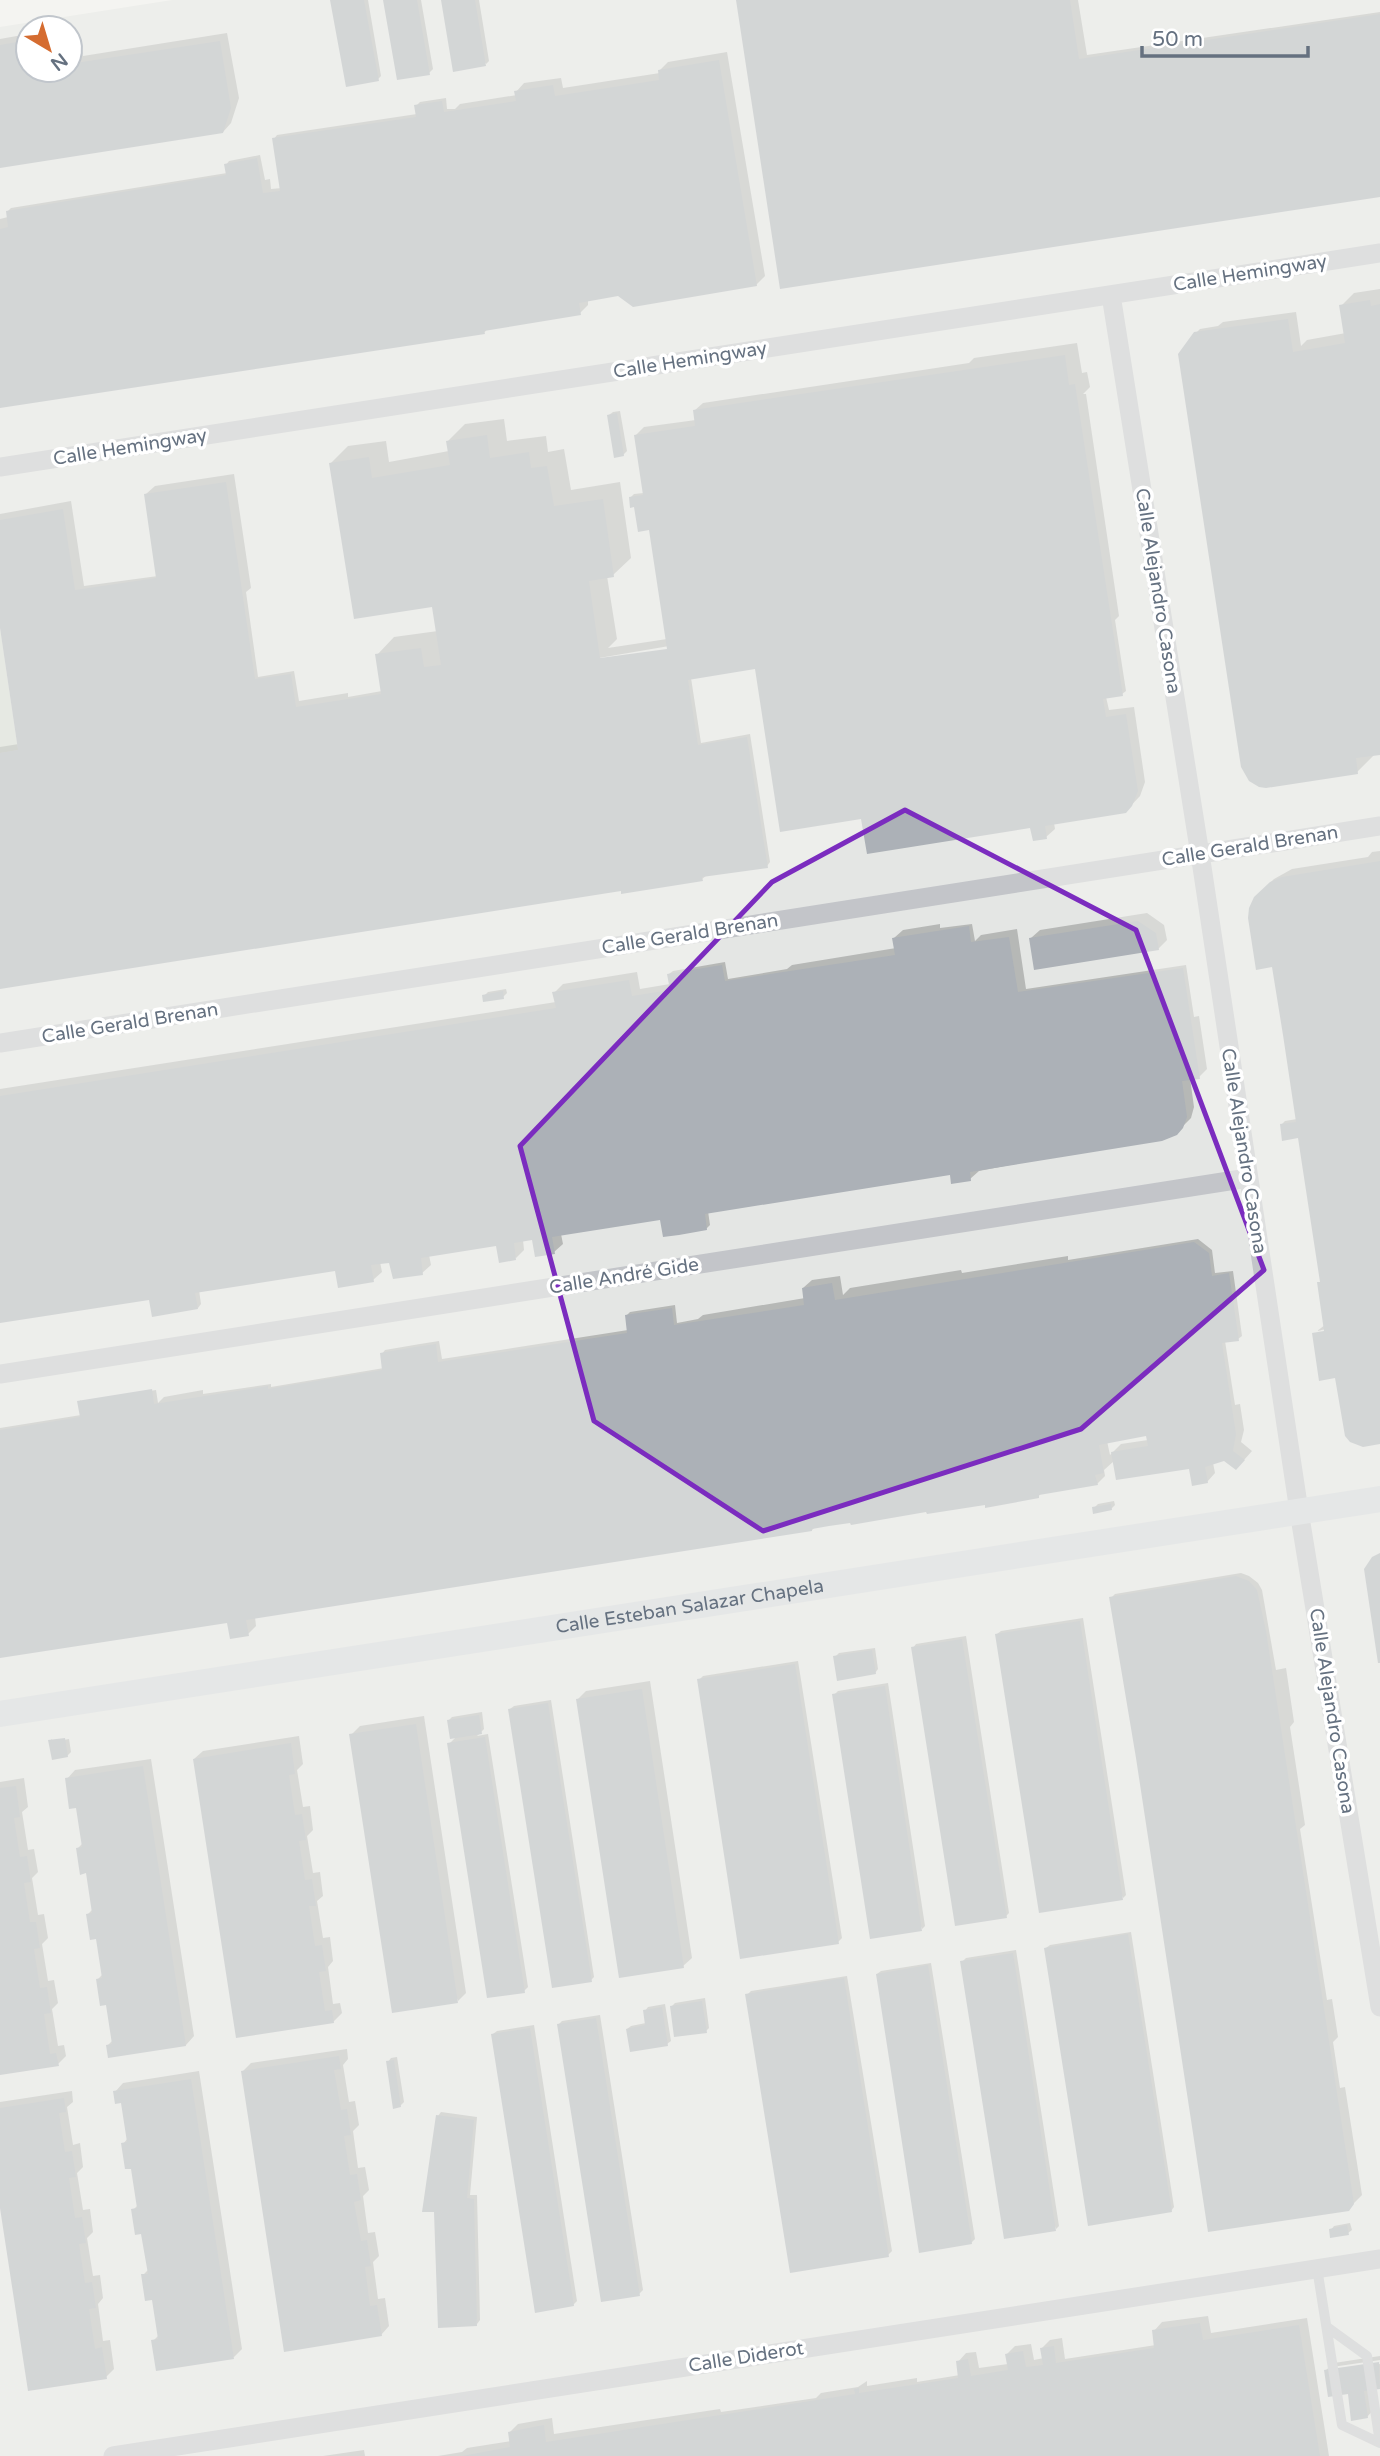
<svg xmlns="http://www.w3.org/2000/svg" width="1380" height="2456" font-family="'Varela Round',sans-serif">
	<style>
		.built { fill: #e4e6e4; fill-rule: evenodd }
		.green { fill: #d4dbd2 }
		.shadow { fill: #0003; fill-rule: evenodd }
		.building { fill: #acb1b7 }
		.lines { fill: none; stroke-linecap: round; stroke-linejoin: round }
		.lane { stroke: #c3c5c9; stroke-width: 10 }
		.street { stroke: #c3c5c9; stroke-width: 19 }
		.secondary { stroke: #d3d7db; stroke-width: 26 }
		.marked { fill: none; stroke: #7b2cbf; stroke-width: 5; stroke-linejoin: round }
		.labels { text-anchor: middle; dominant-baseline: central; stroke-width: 7; stroke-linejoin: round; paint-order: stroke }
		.street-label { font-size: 19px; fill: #657180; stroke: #fff }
	</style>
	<rect width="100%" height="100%" fill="#f4f4f1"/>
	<path class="built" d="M 172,0 L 1380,0 L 1380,2456 L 0,2456 L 0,27 ZM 28,28 L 70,28 L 70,70 L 28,70 Z"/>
	<path class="green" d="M 0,628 L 18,750 L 0,753 Z"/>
	<path class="shadow" d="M 332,0 L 368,0 L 381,76 L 378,79 Z
		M 385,0 L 421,0 L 433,69 L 429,73 Z
		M 443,0 L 479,0 L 489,61 L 486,64 Z
		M 738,0 L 1078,0 L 1087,55 L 1380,12 L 1380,196 Z
		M 72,27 L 78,31 L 83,56 L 227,33 L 239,98 L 231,123 L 223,132 L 0,166 L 0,39 L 28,34 L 28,70 L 70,70 L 70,28 L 64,28 Z
		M 727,52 L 765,276 L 756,285 L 619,294 L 588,300 L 588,305 L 580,313 L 488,328 L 484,333 L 0,406 L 0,219 L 8,217 L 7,212 L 11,208 L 227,173 L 226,165 L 229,161 L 260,155 L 265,180 L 270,179 L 271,189 L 282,188 L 274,139 L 277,135 L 417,114 L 416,106 L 420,102 L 446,98 L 447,109 L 455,109 L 460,104 L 517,95 L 516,92 L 524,83 L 561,78 L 563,88 L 660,73 L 659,71 L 668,62 Z
		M 1380,289 L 1380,753 L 1374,755 L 1357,772 L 1196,333 L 1200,329 L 1218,326 L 1223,322 L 1296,312 L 1301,346 L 1307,340 L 1346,333 L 1341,306 L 1354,293 Z
		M 1077,343 L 1082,373 L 1087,372 L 1090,387 L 1083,394 L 1086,394 L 1119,616 L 1115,620 L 1126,691 L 1122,694 L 1106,697 L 1109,710 L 1134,707 L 1145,782 L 1140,796 L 1125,812 L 1054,823 L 1055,829 L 1046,837 L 1031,826 L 863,817 L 756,665 L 691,678 L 701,743 L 750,734 L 770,862 L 767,866 L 707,875 L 702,879 L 622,889 L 0,987 L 0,747 L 19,744 L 0,616 L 0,514 L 71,501 L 84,586 L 158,576 L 146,494 L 155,486 L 234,474 L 251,588 L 246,592 L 258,677 L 294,671 L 299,701 L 348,693 L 348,697 L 382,691 L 377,655 L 394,637 L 438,631 L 434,605 L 331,463 L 348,446 L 386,441 L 389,462 L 449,451 L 448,441 L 465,424 L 504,419 L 507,441 L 546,436 L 548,452 L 564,449 L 571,490 L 620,482 L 631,558 L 613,575 L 607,576 L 617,639 L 608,648 L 667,639 L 650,528 L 630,498 L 634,494 L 644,493 L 636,435 L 644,427 L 696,420 L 694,411 L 703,403 L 969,363 L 974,358 ZM 675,645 L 676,649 L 599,661 L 599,658 Z
		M 620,411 L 627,451 L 623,455 L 609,415 L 613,412 Z
		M 1380,851 L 1380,1442 L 1337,1376 L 1326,1329 L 1317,1331 L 1325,1325 L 1319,1283 L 1322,1280 L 1300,1136 L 1282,1124 L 1285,1121 L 1297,1119 L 1265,888 L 1274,879 L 1292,869 L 1368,857 L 1372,852 Z
		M 1147,913 L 1164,925 L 1167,940 L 1158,949 L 1031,938 L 1040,930 Z
		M 940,924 L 940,928 L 972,924 L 975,941 L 981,935 L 1017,929 L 1026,989 L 1186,965 L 1194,1017 L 1199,1016 L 1207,1069 L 1199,1077 L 1190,1078 L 1194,1107 L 1191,1118 L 1176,1133 L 979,1171 L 970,1179 L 952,1173 L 708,1211 L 710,1225 L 706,1229 L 662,1218 L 561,1234 L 563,1244 L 554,1252 L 534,1238 L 523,1240 L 524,1250 L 516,1258 L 498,1244 L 429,1255 L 431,1265 L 422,1273 L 391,1261 L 380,1262 L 382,1272 L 373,1280 L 337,1269 L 199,1290 L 201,1304 L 198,1308 L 150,1298 L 0,1321 L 0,1089 L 556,1002 L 554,993 L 563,984 L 637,972 L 640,989 L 670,984 L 669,974 L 673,971 L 725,962 L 728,979 L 787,969 L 792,965 L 896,948 L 894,938 L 903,930 Z
		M 506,989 L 507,993 L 503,997 L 484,996 L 488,992 Z
		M 1198,1239 L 1212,1250 L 1215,1273 L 1233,1271 L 1242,1336 L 1238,1339 L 1225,1341 L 1235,1405 L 1240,1404 L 1244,1430 L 1241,1442 L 1252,1451 L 1244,1460 L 1225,1459 L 1213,1463 L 1215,1473 L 1207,1482 L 1191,1467 L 1114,1461 L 1104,1470 L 1105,1476 L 1097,1484 L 1042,1492 L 1038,1497 L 852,1521 L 815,1527 L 812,1530 L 255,1617 L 256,1626 L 248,1634 L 228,1621 L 0,1656 L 0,1428 L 81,1415 L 79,1402 L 81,1400 L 81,1403 L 156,1390 L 158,1403 L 164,1397 L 203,1390 L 203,1394 L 271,1384 L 271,1387 L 384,1368 L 382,1354 L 385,1350 L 420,1344 L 439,1341 L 442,1359 L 628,1330 L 626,1316 L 630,1312 L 675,1305 L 677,1323 L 698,1319 L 703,1315 L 805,1298 L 803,1288 L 812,1280 L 840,1276 L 843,1295 L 850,1288 L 961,1270 L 962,1273 L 1068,1256 L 1068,1260 ZM 1148,1434 L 1148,1440 L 1121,1444 L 1110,1455 L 1107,1441 Z
		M 1114,1501 L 1115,1505 L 1111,1509 L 1094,1508 L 1098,1504 Z
		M 1241,1573 L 1249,1576 L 1258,1583 L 1262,1590 L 1276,1670 L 1286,1668 L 1294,1722 L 1290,1727 L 1305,1825 L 1300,1829 L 1327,2000 L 1332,1999 L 1338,2037 L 1333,2042 L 1340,2088 L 1345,2087 L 1362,2195 L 1348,2209 L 1111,1598 L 1115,1594 Z
		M 1083,1618 L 1126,1895 L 1123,1898 L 997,1634 L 1001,1631 Z
		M 966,1636 L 1009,1913 L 1006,1916 L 913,1648 L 916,1644 Z
		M 875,1648 L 878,1669 L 875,1673 L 835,1657 L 839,1653 Z
		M 798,1661 L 842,1938 L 838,1942 L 699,1680 L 703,1676 Z
		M 650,1681 L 692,1958 L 683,1966 L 578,1699 L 586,1691 Z
		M 888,1683 L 925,1926 L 922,1929 L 834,1695 L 838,1691 Z
		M 551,1700 L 594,1977 L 591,1980 L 510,1709 L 514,1706 Z
		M 482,1712 L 484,1729 L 477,1736 L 488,1734 L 528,1987 L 524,1991 L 449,1744 L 456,1737 L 449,1720 L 452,1717 Z
		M 424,1716 L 466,1993 L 458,2001 L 351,1735 L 360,1726 Z
		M 299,1736 L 303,1764 L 297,1770 L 303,1807 L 310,1806 L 313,1830 L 307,1836 L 313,1873 L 320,1872 L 323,1896 L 317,1901 L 323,1938 L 330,1937 L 333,1961 L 328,1967 L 333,2004 L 340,2003 L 342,2013 L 333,2022 L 237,2036 L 194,1759 L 203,1751 Z
		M 52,1739 L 52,1742 L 69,1739 L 71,1752 L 67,1756 L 50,1741 Z
		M 151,1759 L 194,2036 L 186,2045 L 108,2045 L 113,2040 L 108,2003 L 97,1980 L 103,1974 L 98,1937 L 88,1914 L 93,1909 L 88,1871 L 77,1849 L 83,1843 L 77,1806 L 67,1779 L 75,1770 Z
		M 24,1778 L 28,1807 L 22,1812 L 28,1850 L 34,1849 L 38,1872 L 32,1878 L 38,1915 L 44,1914 L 48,1938 L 42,1944 L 48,1981 L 54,1980 L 58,2003 L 52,2009 L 58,2046 L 64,2045 L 66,2056 L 58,2064 L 0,2073 L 0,1782 Z
		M 1131,1932 L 1174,2207 L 1171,2211 L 1046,1948 L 1050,1945 Z
		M 1016,1950 L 1059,2226 L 1056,2229 L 962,1962 L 966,1958 Z
		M 931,1963 L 975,2239 L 971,2243 L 877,1974 L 881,1971 Z
		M 847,1976 L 892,2251 L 888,2255 L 747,1995 L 751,1991 Z
		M 705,1998 L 709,2028 L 706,2031 L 672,2006 L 675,2003 Z
		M 665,2004 L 671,2041 L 667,2044 L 627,2029 L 631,2026 L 646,2023 L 645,2011 L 648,2007 Z
		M 600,2015 L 643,2290 L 639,2294 L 559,2024 L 562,2021 Z
		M 534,2025 L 577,2301 L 573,2305 L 493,2034 L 497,2031 Z
		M 347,2049 L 348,2059 L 343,2065 L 349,2102 L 355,2101 L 359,2125 L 353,2131 L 358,2168 L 365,2167 L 369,2190 L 363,2196 L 368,2233 L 375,2232 L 379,2256 L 373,2262 L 378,2299 L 385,2298 L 389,2326 L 381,2335 L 242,2072 L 251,2063 Z
		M 397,2057 L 404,2102 L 400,2106 L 388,2062 L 391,2058 Z
		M 199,2071 L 242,2349 L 234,2357 L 153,2341 L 159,2335 L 153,2298 L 143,2275 L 149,2269 L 143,2232 L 133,2210 L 139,2204 L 133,2167 L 123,2144 L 128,2138 L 123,2101 L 115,2092 L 123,2083 Z
		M 72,2091 L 73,2102 L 67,2107 L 73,2145 L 80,2143 L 83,2167 L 77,2173 L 83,2210 L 90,2209 L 93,2232 L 87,2238 L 93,2276 L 100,2275 L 103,2298 L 98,2304 L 103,2341 L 110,2340 L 114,2369 L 106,2377 L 0,2197 L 0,2102 Z
		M 441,2112 L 477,2117 L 470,2195 L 477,2195 L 480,2320 L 477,2324 L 438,2116 Z
		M 1350,2223 L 1352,2230 L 1348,2233 L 1331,2230 L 1334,2226 Z
		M 1208,2316 L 1211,2333 L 1307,2318 L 1329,2456 L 438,2456 L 462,2452 L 467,2448 L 511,2441 L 510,2432 L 518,2424 L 552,2418 L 554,2434 L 720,2409 L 721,2412 L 816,2398 L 821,2393 L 858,2387 L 867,2381 L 867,2386 L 917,2378 L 917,2382 L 960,2375 L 958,2362 L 966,2353 L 976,2352 L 979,2368 L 1008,2364 L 1007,2354 L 1015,2346 L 1031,2344 L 1034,2360 L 1044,2358 L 1042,2348 L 1050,2340 L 1062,2338 L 1065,2359 L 1156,2345 L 1154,2331 L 1162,2322 Z
		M 1380,2356 L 1380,2360 L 1332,2367 L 1332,2371 L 1380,2364 L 1380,2387 L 1372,2388 L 1375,2408 L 1367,2417 L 1349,2392 L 1325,2371 L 1334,2363 Z
		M 364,2450 L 365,2456 L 323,2456 Z"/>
	<path class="building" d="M 330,0 L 364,0 L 379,81 L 346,87 Z
		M 383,0 L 417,0 L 430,75 L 397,80 Z
		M 441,0 L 475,0 L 486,66 L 453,72 Z
		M 736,0 L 1070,0 L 1079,59 L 1380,14 L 1380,197 L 780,289 Z
		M 28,40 L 28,70 L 70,70 L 70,44 L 75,63 L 220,41 L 231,108 L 223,133 L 0,168 L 0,45 Z
		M 719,60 L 757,286 L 633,307 L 618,296 L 579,303 L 581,315 L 484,331 L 485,334 L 0,408 L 0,229 L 8,227 L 6,211 L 226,175 L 224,164 L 257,158 L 263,193 L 280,191 L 272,138 L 416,117 L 414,105 L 442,101 L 444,112 L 516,101 L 514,91 L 553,85 L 555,96 L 659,80 L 658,70 Z
		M 1370,300 L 1371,306 L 1380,304 L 1380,755 L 1356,758 L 1358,774 L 1266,788 L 1259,787 L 1249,781 L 1241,767 L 1178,354 L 1194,332 L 1288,319 L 1293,352 L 1345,343 L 1339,305 Z
		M 1065,355 L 1069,385 L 1075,384 L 1123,696 L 1103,699 L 1106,717 L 1126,714 L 1138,791 L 1132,806 L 1126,813 L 1045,826 L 1047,839 L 1033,841 L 1030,828 L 867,854 L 861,819 L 780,832 L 755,669 L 688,680 L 698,745 L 747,737 L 768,868 L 702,877 L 703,881 L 621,894 L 621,891 L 0,989 L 0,753 L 18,750 L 0,628 L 0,520 L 63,509 L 75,590 L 156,578 L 144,494 L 226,482 L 255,679 L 291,674 L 296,707 L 381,694 L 375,654 L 421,648 L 424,667 L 441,665 L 432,607 L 354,619 L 329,463 L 369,457 L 372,478 L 450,465 L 446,441 L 487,435 L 490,458 L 529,452 L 531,468 L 547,466 L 554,506 L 603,499 L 614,577 L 589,581 L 600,658 L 667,649 L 649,530 L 638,532 L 634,507 L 630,508 L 629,497 L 643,495 L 634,435 L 695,426 L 693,410 Z
		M 617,413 L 624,456 L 614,458 L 607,415 Z
		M 1380,861 L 1380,1444 L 1363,1447 L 1350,1442 L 1345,1436 L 1335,1378 L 1319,1381 L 1312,1333 L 1324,1331 L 1317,1282 L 1320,1282 L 1298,1138 L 1282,1141 L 1280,1124 L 1296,1122 L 1283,1035 L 1272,967 L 1256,970 L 1248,918 L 1249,908 L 1254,897 L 1270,882 L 1282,877 Z
		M 1138,921 L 1156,933 L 1159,950 L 1034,970 L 1029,938 Z
		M 969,926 L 971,942 L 1009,937 L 1018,992 L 1183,968 L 1200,1079 L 1182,1081 L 1187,1117 L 1183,1128 L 1177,1135 L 1162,1141 L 970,1172 L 971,1181 L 951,1184 L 950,1175 L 705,1214 L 707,1230 L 679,1235 L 663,1237 L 660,1220 L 552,1237 L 555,1254 L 535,1257 L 532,1240 L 514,1243 L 516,1260 L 499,1263 L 496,1246 L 421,1258 L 423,1275 L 393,1279 L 389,1263 L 371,1265 L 374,1282 L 338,1288 L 335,1271 L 195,1293 L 198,1309 L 152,1317 L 149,1300 L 0,1323 L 0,1096 L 556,1008 L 552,992 L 629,980 L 632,996 L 670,990 L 667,974 L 722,965 L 725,981 L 895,955 L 892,938 Z
		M 503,991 L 504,999 L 483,1002 L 482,995 Z
		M 1194,1242 L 1209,1253 L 1212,1276 L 1229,1273 L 1239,1341 L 1222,1343 L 1236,1434 L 1233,1451 L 1245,1460 L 1236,1470 L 1224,1461 L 1205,1467 L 1208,1483 L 1192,1486 L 1189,1469 L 1116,1480 L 1111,1452 L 1148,1446 L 1146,1436 L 1099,1445 L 1104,1473 L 1095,1475 L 1098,1485 L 1039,1495 L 1039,1498 L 985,1508 L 985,1505 L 927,1514 L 926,1512 L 851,1525 L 850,1523 L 829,1526 L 812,1529 L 812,1531 L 246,1620 L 249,1636 L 230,1639 L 227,1623 L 0,1658 L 0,1430 L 80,1417 L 77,1401 L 152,1389 L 154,1404 L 268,1386 L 268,1389 L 382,1370 L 380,1353 L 415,1347 L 436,1344 L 438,1362 L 627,1333 L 625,1315 L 672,1308 L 674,1325 L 804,1305 L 802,1288 L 832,1283 L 835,1300 Z
		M 1111,1504 L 1112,1510 L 1093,1514 L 1092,1507 Z
		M 1380,1553 L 1380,1663 L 1378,1663 L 1364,1569 L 1372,1557 Z
		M 1236,1576 L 1249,1581 L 1257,1590 L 1266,1631 L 1354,2204 L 1349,2211 L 1208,2232 L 1136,1758 L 1109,1597 Z
		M 1080,1621 L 1123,1900 L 1039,1913 L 995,1634 Z
		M 962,1639 L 1007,1918 L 955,1926 L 911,1647 Z
		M 872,1650 L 876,1674 L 837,1681 L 833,1656 Z
		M 795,1664 L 839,1944 L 740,1959 L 697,1679 Z
		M 885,1686 L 922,1931 L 870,1939 L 832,1694 Z
		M 642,1689 L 684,1968 L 619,1978 L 576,1699 Z
		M 548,1703 L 592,1982 L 552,1988 L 508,1709 Z
		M 479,1715 L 482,1734 L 450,1739 L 447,1720 Z
		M 416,1724 L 458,2003 L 392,2013 L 349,1734 Z
		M 485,1737 L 525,1993 L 487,1998 L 447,1743 Z
		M 65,1738 L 68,1757 L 52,1760 L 48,1740 Z
		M 291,1743 L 295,1774 L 289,1775 L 295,1815 L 302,1814 L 306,1840 L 299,1841 L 305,1880 L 312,1879 L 316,1906 L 309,1906 L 315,1946 L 322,1945 L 326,1971 L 319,1972 L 325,2011 L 332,2010 L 334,2023 L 236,2038 L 193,1759 Z
		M 143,1766 L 186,2046 L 108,2058 L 106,2045 L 112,2044 L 106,2005 L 100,2006 L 96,1979 L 102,1978 L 96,1939 L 90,1940 L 86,1914 L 92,1913 L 86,1873 L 80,1875 L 76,1848 L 82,1847 L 76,1808 L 69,1809 L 65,1778 Z
		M 16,1786 L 20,1817 L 14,1818 L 20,1857 L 27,1856 L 31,1882 L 24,1883 L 30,1922 L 36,1922 L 40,1948 L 34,1949 L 40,1988 L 47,1987 L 51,2013 L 44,2014 L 50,2054 L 56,2053 L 59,2066 L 0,2075 L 0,1788 Z
		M 1128,1934 L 1172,2212 L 1088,2226 L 1044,1948 Z
		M 1013,1953 L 1056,2231 L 1004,2239 L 960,1961 Z
		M 928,1965 L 972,2244 L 919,2253 L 876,1974 Z
		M 844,1978 L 889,2257 L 790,2273 L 745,1994 Z
		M 702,2001 L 707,2033 L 674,2037 L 670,2006 Z
		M 662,2007 L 668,2046 L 630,2052 L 626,2029 L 645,2025 L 643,2010 Z
		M 596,2018 L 640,2296 L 601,2302 L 557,2024 Z
		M 530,2028 L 574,2306 L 535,2313 L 491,2034 Z
		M 339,2056 L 341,2069 L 334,2070 L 341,2110 L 347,2109 L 351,2135 L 344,2136 L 350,2175 L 357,2174 L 361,2200 L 354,2202 L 361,2241 L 367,2240 L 371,2266 L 365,2267 L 370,2306 L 377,2305 L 382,2336 L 284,2352 L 241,2071 Z
		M 394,2060 L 401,2107 L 393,2109 L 386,2061 Z
		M 191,2079 L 234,2359 L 156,2371 L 151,2340 L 158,2339 L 152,2300 L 145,2301 L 141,2274 L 148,2274 L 141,2234 L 135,2235 L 131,2209 L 137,2208 L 131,2169 L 125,2169 L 121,2143 L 127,2142 L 121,2103 L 115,2104 L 113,2091 Z
		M 64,2098 L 66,2112 L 59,2113 L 65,2152 L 72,2151 L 76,2177 L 69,2178 L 75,2218 L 82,2217 L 86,2243 L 79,2244 L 85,2283 L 92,2282 L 96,2308 L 89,2309 L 95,2349 L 102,2347 L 107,2379 L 28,2391 L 0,2208 L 0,2108 Z
		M 436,2115 L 474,2120 L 467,2198 L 474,2199 L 477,2326 L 438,2328 L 434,2212 L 422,2212 Z
		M 1347,2225 L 1349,2235 L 1330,2238 L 1329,2229 Z
		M 1200,2323 L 1203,2340 L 1299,2325 L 1320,2456 L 462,2456 L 510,2447 L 508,2432 L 544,2425 L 546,2442 L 855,2394 L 854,2389 L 859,2388 L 859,2393 L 958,2378 L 956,2361 L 968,2359 L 971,2376 L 1008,2370 L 1005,2354 L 1023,2351 L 1026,2367 L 1043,2365 L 1040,2348 L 1054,2346 L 1056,2363 L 1154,2348 L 1152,2330 Z
		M 1379,2362 L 1380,2389 L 1364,2391 L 1368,2418 L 1351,2421 L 1348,2394 L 1328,2397 L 1324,2370 Z"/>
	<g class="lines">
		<path class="lane" d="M 1317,2268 L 1342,2425 L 1380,2443
			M 1327,2327 L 1367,2356 L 1380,2443"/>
		<path class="street" d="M 1111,295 L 1202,867 L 1299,1511 L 1380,2007
			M 0,467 L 1380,253
			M 0,1043 L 1380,826
			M 0,1374 L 1248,1178
			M 113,2456 L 1380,2259"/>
		<path class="secondary" id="s1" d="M 0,1714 L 1380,1499"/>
	</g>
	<path d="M0 0H1380V2456H0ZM 905,810 L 1136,930 L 1264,1270 L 1081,1429 L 763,1531 L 594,1421 L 520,1146 L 772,882 Z" fill="#f4f4f1" fill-opacity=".55" fill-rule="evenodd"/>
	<path class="marked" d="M 905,810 L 1136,930 L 1264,1270 L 1081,1429 L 763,1531 L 594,1421 L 520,1146 L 772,882 Z"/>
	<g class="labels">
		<g class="street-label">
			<text transform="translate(1250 273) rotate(-9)">Calle Hemingway</text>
			<text transform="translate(690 360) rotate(-9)">Calle Hemingway</text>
			<text transform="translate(130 447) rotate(-9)">Calle Hemingway</text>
			<text transform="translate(1158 591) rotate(81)">Calle Alejandro Casona</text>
			<text transform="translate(1250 846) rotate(-9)">Calle Gerald Brenan</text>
			<text transform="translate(690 934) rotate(-9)">Calle Gerald Brenan</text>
			<text transform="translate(130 1023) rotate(-9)">Calle Gerald Brenan</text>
			<text transform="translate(1244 1151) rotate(81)">Calle Alejandro Casona</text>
			<text transform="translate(624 1276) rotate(-9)">Calle André Gide</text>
			<text stroke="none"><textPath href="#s1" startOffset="698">Calle Esteban Salazar Chapela</textPath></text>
			<text transform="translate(1332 1711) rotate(81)">Calle Alejandro Casona</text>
			<text transform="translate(746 2357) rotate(-9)">Calle Diderot</text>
		</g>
	</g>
	<g transform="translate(49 49) rotate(142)"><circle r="33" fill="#ffffff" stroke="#c1c6cc" stroke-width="2"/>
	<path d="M0-5L12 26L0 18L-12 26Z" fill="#d56c30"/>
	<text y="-10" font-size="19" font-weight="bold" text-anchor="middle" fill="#657180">N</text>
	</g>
	<path d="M1142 46v10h166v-10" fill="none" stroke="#657180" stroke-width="3.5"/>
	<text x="1152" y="46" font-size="21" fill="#657180" stroke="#ffffff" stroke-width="5" paint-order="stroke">50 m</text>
</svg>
